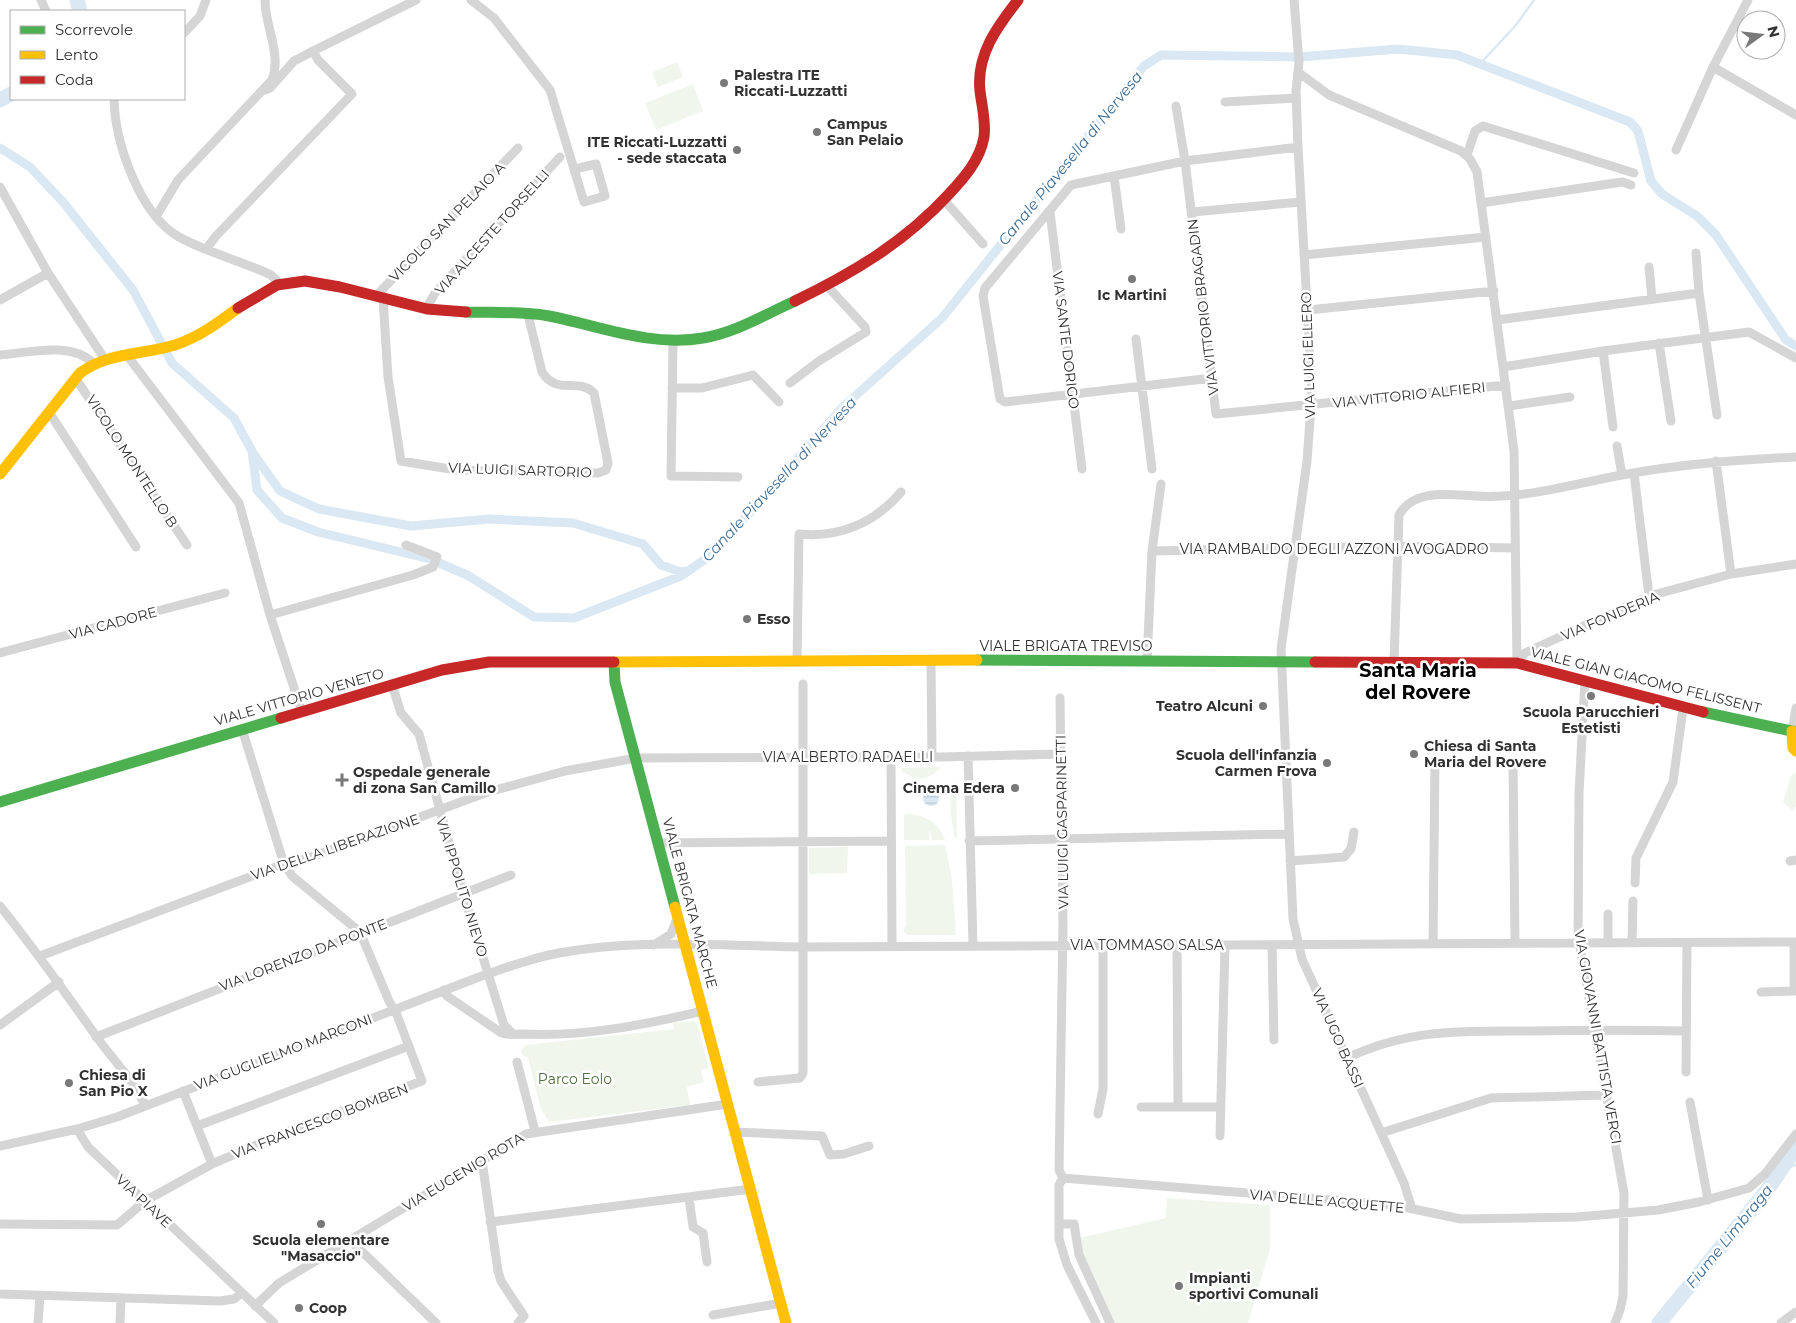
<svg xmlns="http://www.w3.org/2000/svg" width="1796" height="1323" font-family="Montserrat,sans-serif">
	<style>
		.green { fill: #f1f6ed }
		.water { fill: url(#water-rules) }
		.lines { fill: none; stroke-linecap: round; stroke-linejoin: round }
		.stream { stroke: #dae8f3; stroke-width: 2.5 }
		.canal { stroke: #dae8f3; stroke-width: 9 }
		.river { stroke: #dae8f3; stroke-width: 15 }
		.street { stroke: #d5d5d5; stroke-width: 9 }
		.fast { stroke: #4caf50; stroke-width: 11 }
		.slow { stroke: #ffc107; stroke-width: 11 }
		.jam { stroke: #c62828; stroke-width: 11 }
		.poi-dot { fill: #797979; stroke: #fff; stroke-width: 2 }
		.labels { text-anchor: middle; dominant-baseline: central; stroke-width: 5; stroke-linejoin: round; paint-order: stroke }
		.poi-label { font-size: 14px; font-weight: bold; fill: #313131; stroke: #fff; text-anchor: start }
		.street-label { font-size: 14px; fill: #313131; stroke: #fff }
		.park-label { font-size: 14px; fill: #506f3c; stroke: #fff }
		.water-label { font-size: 15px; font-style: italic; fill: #3b6d97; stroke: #fff }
		.district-label { font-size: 19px; font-weight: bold; fill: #000; stroke: #fff }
	</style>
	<defs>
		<pattern id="water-rules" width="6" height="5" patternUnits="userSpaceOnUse" patternTransform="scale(1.25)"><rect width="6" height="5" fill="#dae8f3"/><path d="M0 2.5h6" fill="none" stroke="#bcc7d1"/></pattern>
	</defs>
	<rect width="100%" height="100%" fill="#fff"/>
	<path class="green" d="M 677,62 L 683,77 L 658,87 L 652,72 Z
		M 693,84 L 703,111 L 656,130 L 645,103 Z
		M 942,767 C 927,781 918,782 902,771 L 902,768 Z
		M 1796,772 L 1796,806 L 1793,811 L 1783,802 L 1791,776 Z
		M 956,780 L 957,837 L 955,838 C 951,819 947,798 956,780 Z
		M 907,814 C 924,814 939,823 945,840 L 932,840 L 930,830 L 929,840 L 904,840 L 904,815 Z
		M 945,845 L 952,880 L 956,935 L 908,935 L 903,931 L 906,925 L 905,846 Z
		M 848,847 L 847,873 L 809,874 L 809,848 Z
		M 694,1021 L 697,1023 L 709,1068 L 701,1070 L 704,1082 L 687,1087 L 690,1105 L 549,1122 L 541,1110 L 528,1058 L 523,1056 L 521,1050 L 526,1045 L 674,1029 L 673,1023 Z
		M 1167,1198 L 1270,1205 L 1270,1249 L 1248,1323 L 1114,1323 L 1077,1242 L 1079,1238 L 1166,1218 Z"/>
	<path class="water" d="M923 798a8 8 0 1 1 16 0a8 8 0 1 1-16 0Z"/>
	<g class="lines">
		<path class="stream" d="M 1480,64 L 1516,25 L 1534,0
			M 1779,1170 L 1796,1165"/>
		<path class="canal" d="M 0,148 L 30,167 L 63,202 L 133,290 L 172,363 L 234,418 L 252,451 L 257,490 L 282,518 L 318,532 L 430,559 L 469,576 L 534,617 L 574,618 L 681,576 L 714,553 L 843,407 L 942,318 L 1144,66 L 1161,55 L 1300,57 L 1398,49 L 1457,55 L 1630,122 L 1638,131 L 1651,181 L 1662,194 L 1697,216 L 1716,235 L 1786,340 L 1796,346
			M 253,453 L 280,491 L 319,509 L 411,526 L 489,519 L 573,523 L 643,544 L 661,565 L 681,572 L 688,571"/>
		<path class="river" d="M 77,0 L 80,11
			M 0,100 L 11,94
			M 1659,1323 L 1765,1193 L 1796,1148"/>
		<path class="street" d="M 41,0 L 46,11
			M 471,0 L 494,18 L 550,90 L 584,202 L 605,196 L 596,164 L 575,169
			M 1294,0 L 1299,62 L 1296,91 L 1298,147 L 1312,393 L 1307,461 L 1281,649 L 1293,919 L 1302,959 L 1404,1183 L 1412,1209
			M 184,33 L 200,16 L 206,0
			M 313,51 L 416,0
			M 1713,67 L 1796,115
			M 1298,72 L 1329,95 L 1461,151 L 1470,159 L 1477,172 L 1514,451 L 1517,663
			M 114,99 C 115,142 139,214 179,237 C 208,253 242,261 271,275 L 280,284
			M 1225,102 L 1296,98
			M 1176,106 L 1185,161 L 1216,414 L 1506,385
			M 1676,150 L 1713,67 L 1748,0
			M 1467,155 L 1475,131 L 1483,126 L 1634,173
			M 1114,176 L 1121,229
			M 0,187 L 48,273 L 104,358
			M 944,200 L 983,244
			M 1481,203 L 1622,182 L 1631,185
			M 1050,212 L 1082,469
			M 1192,212 L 1301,202
			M 157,215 L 178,180 L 272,80 C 282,54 265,27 265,0
			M 207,248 L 216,236 L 352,94 L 318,60 L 313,51 L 294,61 L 270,88 L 265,90
			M 1696,253 L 1699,293
			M 1304,255 L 1486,237
			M 1649,267 L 1652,299
			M 376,296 L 518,148
			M 383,298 L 388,377 L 401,461 L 456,470 L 598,473 L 606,470 L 608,463 L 594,393 C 579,377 557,396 542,372 L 528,315
			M 0,300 L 48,273
			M 426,309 L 435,293 L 560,157
			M 1308,310 L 1494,291
			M 1497,320 L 1699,293 L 1717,415
			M 1136,339 L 1152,469
			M 673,342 L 671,476 L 738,477
			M 1659,343 L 1671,421
			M 1603,351 L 1613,427
			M 126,354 L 239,503 L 270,615 L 302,712
			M 0,355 C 28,353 71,341 93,363
			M 1503,367 L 1603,351 L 1749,332 L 1796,358
			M 1212,378 L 1005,402 L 1000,399 L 983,296 L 985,288 L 1071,185 L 1185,161 L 1298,147
			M 76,379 L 187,545
			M 790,383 L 819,361 L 866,332 L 865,327 L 830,289 L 828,283
			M 672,388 L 702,388 L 753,375 L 779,402
			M 1509,406 L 1570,397
			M 49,412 L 136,547
			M 1617,446 L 1622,475
			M 1716,461 L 1731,574
			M 1634,473 L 1649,596
			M 1152,551 L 1397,546 L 1515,548
			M 270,615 L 413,575 L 433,567 L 437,557 L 406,545
			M 0,653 L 225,593
			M 931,661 L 932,757
			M 1147,661 L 1152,551 L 1161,484
			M 1394,661 L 1399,515 C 1414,488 1450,495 1476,496 C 1525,499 1573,484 1622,475 C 1680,464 1738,460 1796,457
			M 797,662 L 799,534 C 839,538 875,523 901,492
			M 1517,663 L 1525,653 L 1649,596 L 1731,574 L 1796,564
			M 1585,680 L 1579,793 L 1578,936 L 1624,1193 L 1623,1296 L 1620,1310 L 1615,1323
			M 392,685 L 401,713 L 419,734 L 463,893 L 504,1025 L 512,1033
			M 1060,698 L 1063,925 L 1059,1170 L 1063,1178 L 1394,1205 L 1461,1219 L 1577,1217 L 1658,1210 L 1699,1202 L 1749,1188 L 1765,1174 L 1796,1134
			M 1792,731 L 1796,708
			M 891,756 L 892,946
			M 968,756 L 973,946
			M 1513,764 L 1515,943
			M 969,841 L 1289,834
			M 658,843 L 891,841
			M 1290,861 L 1344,857 L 1351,849 L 1354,832
			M 1790,861 L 1796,860
			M 1635,883 L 1636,858 L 1673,782 L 1683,708
			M 0,906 C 34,948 65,992 96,1036 C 112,1059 134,1080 145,1106
			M 1608,914 L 1608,943
			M 1632,943 L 1633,901
			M 1433,944 L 1435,759
			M 654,945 L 671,934 L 677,919
			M 1177,945 L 1178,1107 L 1221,1107
			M 1272,945 L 1274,1040
			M 40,956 L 284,864 L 306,859 L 488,792 L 565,771 L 636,758 L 941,757 L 1061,754
			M 444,990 L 447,996 L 500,1032 C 506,1036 515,1034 522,1034 C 583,1037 644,1025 703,1011
			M 1761,992 L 1794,991 L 1794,942
			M 0,1025 L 59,982
			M 96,1037 L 511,875
			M 1347,1058 C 1410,1028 1465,1031 1533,1031 C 1584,1030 1635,1030 1686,1031
			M 517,1062 L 535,1131
			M 1686,1072 L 1687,943
			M 758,1082 L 800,1078 L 803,1073 L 803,684
			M 183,1091 L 212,1164
			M 1690,1102 L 1708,1200
			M 1141,1107 L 1178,1107
			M 1098,1114 L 1103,1089 L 1103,945
			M 197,1126 L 409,1046
			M 77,1129 L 88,1147 L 274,1323
			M 735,1132 L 822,1136 L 830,1155 L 844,1154 L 869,1146
			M 1381,1133 L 1491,1098 L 1607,1095
			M 1220,1136 L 1225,945
			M 0,1146 L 77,1129 L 117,1117 L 479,977 C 505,968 531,958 559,953 C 639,938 723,946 803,947 L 1796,942
			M 482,1161 L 498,1271 L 501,1281 L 524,1316 L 518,1323
			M 1063,1178 L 1059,1185 L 1059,1239 L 1067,1265 L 1096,1323
			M 689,1198 L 693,1227 L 703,1233 L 707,1262
			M 490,1222 L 751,1189
			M 0,1224 L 117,1225 L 145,1201 L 212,1164 L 289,1131 L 422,1081 L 397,1015 L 389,1001 L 360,932 L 292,876 L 284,864 L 242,729
			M 1059,1224 L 1074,1224 L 1079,1255 L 1110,1323
			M 351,1241 L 436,1323
			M 0,1294 L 220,1301 L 234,1299 L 242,1293
			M 255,1306 L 279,1283 L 526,1134 L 728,1104
			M 713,1315 L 781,1303
			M 38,1323 L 40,1296
			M 120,1323 L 121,1298
			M 1781,1323 L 1796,1312"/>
		<path class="fast" d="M 466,312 C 494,313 522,311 549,316 C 600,326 651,347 703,338 C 735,333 766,314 795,301
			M 977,660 L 1315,662
			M 614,663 L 615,682 L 675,907
			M 1703,712 L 1796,732
			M 0,802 L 281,718"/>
		<path class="slow" d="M 0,474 L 80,373 C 109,352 142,355 175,345 C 199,337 218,323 238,308
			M 614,662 L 977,660
			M 1792,731 L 1793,748 L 1796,751
			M 675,907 L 786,1323"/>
		<path class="jam" d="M 795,301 C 853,273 905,242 949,194 C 964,178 980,160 984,137 C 986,121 982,107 980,91 C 976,55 997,27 1018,0
			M 238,308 L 277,285 L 305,281 L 340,287 L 427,309 L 466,312
			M 1315,662 L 1517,663 L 1703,712
			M 281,718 L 442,670 L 489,662 L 614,662"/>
	</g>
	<g class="poi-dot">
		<circle cx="724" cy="83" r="5"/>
		<circle cx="817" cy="132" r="5"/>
		<circle cx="737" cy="150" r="5"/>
		<circle cx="1132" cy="279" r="5"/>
		<circle cx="747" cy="619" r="5"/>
		<circle cx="1591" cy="696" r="5"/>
		<circle cx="1263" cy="706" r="5"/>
		<circle cx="1414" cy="754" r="5"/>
		<circle cx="1327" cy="763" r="5"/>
		<path d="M339.5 772.5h5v5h5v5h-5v5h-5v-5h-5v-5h5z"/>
		<circle cx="1015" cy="788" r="5"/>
		<circle cx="69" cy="1083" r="5"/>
		<circle cx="321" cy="1224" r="5"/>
		<circle cx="1179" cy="1286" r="5"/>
		<circle cx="299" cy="1308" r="5"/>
	</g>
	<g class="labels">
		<g class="poi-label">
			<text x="734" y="75">Palestra ITE<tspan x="734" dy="16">Riccati-Luzzatti</tspan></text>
			<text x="827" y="124">Campus<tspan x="827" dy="16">San Pelaio</tspan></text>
			<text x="727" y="142" text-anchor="end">ITE Riccati-Luzzatti<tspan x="727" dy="16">- sede staccata</tspan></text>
			<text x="1132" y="295" text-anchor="middle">Ic Martini</text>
			<text x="757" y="619">Esso</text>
			<text x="1253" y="706" text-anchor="end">Teatro Alcuni</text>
			<text x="1591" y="712" text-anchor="middle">Scuola Parucchieri<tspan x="1591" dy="16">Estetisti</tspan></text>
			<text x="1424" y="746">Chiesa di Santa<tspan x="1424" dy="16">Maria del Rovere</tspan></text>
			<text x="1317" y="755" text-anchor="end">Scuola dell'infanzia<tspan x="1317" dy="16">Carmen Frova</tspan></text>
			<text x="353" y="772">Ospedale generale<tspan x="353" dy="16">di zona San Camillo</tspan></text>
			<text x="1005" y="788" text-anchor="end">Cinema Edera</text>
			<text x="79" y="1075">Chiesa di<tspan x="79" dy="16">San Pio X</tspan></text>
			<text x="321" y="1240" text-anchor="middle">Scuola elementare<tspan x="321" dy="16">"Masaccio"</tspan></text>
			<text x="1189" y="1278">Impianti<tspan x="1189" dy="16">sportivi Comunali</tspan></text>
			<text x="309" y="1308">Coop</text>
		</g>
		<g class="street-label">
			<text transform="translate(447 222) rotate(-46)">VICOLO SAN PELAIO A</text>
			<text transform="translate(492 232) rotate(-48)">VIA ALCESTE TORSELLI</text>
			<text transform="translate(1203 307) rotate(-97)">VIA VITTORIO BRAGADIN</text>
			<text transform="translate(1066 340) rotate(83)">VIA SANTE DORIGO</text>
			<text transform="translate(1308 355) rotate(-92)">VIA LUIGI ELLERO</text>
			<text transform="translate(1409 395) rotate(-6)">VIA VITTORIO ALFIERI</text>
			<text transform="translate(132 461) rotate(57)">VICOLO MONTELLO B</text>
			<text transform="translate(520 470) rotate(2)">VIA LUIGI SARTORIO</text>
			<text x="1334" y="549">VIA RAMBALDO DEGLI AZZONI AVOGADRO</text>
			<text transform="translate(1610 616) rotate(-23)">VIA FONDERIA</text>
			<text transform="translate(113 623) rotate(-15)">VIA CADORE</text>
			<text x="1066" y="646">VIALE BRIGATA TREVISO</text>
			<text transform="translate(1646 680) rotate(14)">VIALE GIAN GIACOMO FELISSENT</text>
			<text transform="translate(299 697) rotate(-16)">VIALE VITTORIO VENETO</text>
			<text x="848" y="757">VIA ALBERTO RADAELLI</text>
			<text transform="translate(1062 822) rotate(-91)">VIA LUIGI GASPARINETTI</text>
			<text transform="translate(335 847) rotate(-19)">VIA DELLA LIBERAZIONE</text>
			<text transform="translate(462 887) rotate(73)">VIA IPPOLITO NIEVO</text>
			<text transform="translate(690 903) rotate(75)">VIALE BRIGATA MARCHE</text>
			<text x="1147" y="945">VIA TOMMASO SALSA</text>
			<text transform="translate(303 955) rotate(-21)">VIA LORENZO DA PONTE</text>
			<text transform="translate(1598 1037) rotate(80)">VIA GIOVANNI BATTISTA VERCI</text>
			<text transform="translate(1338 1038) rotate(66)">VIA UGO BASSI</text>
			<text transform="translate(283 1052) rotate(-21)">VIA GUGLIELMO MARCONI</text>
			<text transform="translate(320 1121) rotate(-21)">VIA FRANCESCO BOMBEN</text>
			<text transform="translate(463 1172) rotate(-31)">VIA EUGENIO ROTA</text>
			<text transform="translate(144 1201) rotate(43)">VIA PIAVE</text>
			<text transform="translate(1327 1201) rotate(5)">VIA DELLE ACQUETTE</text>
		</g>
		<g class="park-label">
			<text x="575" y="1079">Parco Eolo</text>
		</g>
		<g class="water-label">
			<text transform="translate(1070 158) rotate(-51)">Canale Piavesella di Nervesa</text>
			<text transform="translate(779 479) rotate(-47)">Canale Piavesella di Nervesa</text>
			<text transform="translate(1729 1236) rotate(-51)">Fiume Limbraga</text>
		</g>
		<g class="district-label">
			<text x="1418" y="670">Santa Maria<tspan x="1418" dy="22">del Rovere</tspan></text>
		</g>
	</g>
	<rect x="10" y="10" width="175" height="90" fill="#ffffff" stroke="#adadad"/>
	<rect x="20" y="26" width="25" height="8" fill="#4caf50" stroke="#adadad"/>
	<text x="55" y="35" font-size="15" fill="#313131">Scorrevole</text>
	<rect x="20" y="51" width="25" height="8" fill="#ffc107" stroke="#adadad"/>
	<text x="55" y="60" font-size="15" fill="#313131">Lento</text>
	<rect x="20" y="76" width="25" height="8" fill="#c62828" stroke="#adadad"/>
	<text x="55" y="85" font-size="15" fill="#313131">Coda</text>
	<g transform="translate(1761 35) rotate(75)"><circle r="24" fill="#ffffff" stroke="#adadad"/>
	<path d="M0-4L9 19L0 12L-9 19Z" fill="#797979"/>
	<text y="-8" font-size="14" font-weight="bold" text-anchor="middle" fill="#313131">N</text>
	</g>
</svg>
